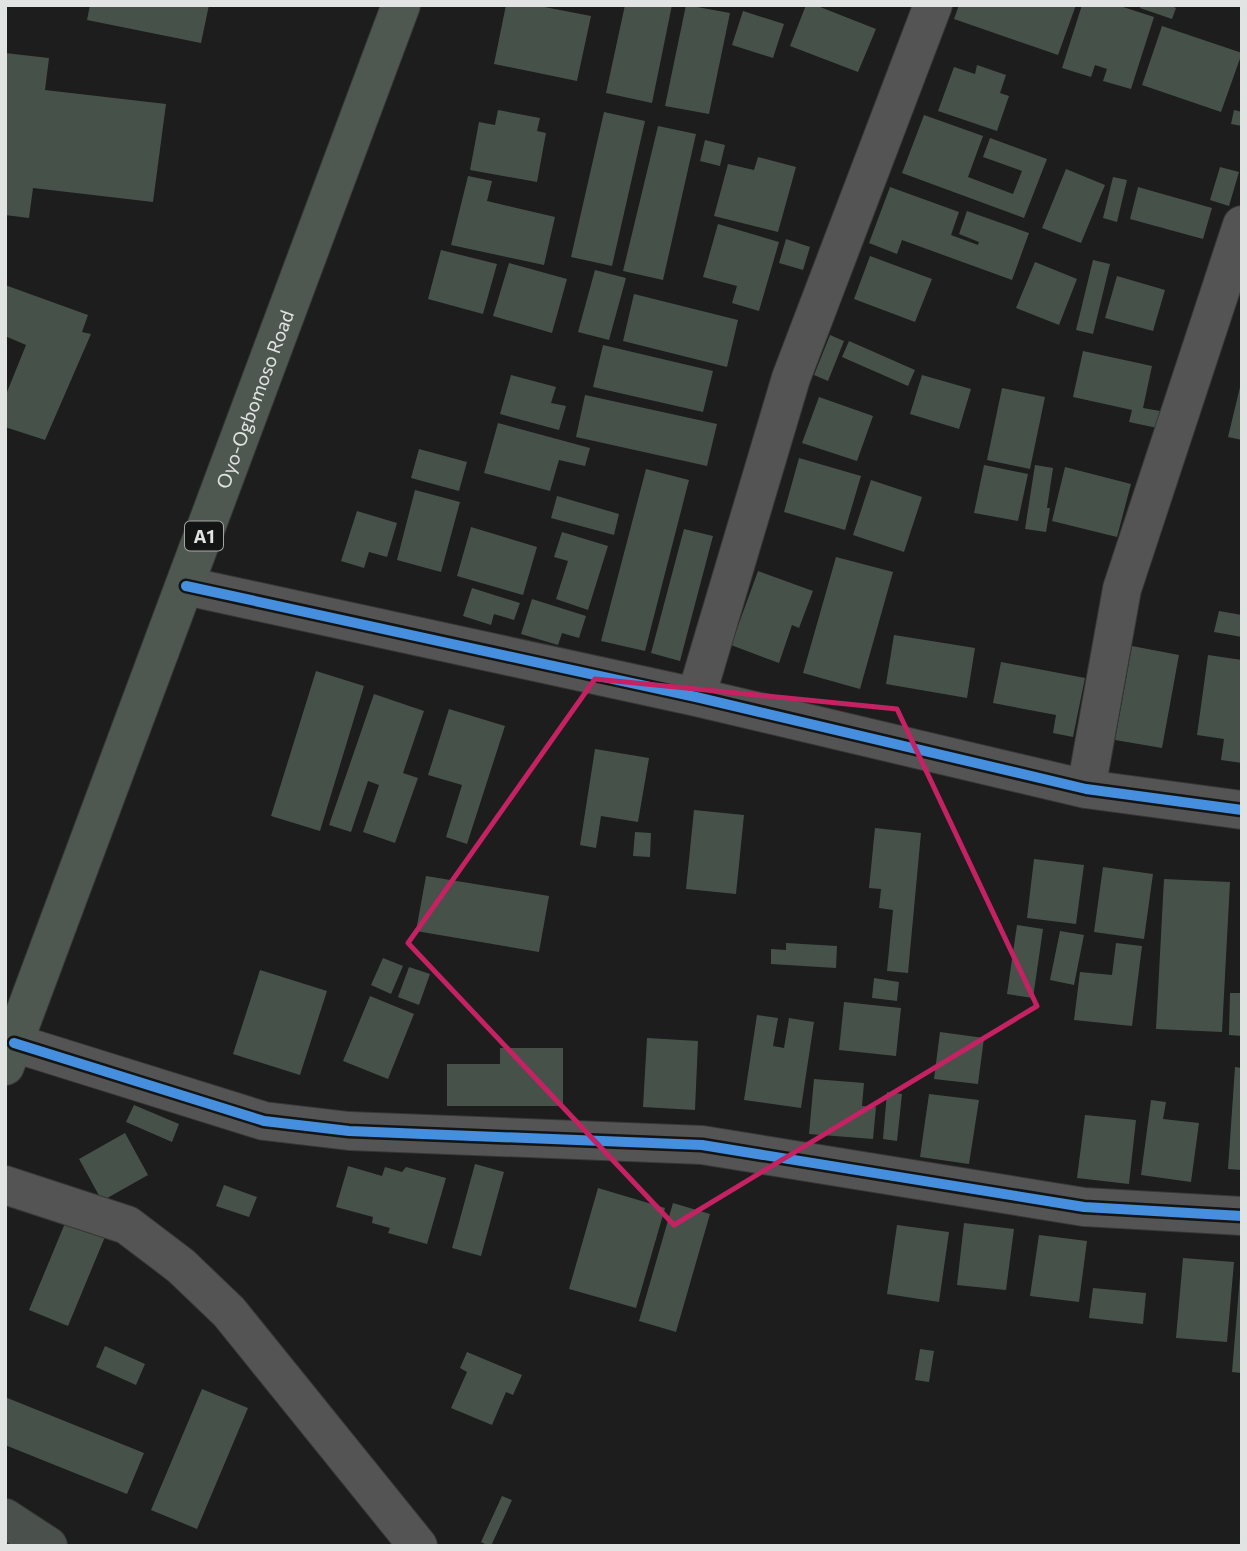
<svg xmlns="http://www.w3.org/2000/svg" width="1247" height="1551" font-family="Commissioner,sans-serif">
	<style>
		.building { fill: #465249 }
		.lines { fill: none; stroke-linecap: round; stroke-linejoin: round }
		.minor-casing { stroke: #363736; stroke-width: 40 }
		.major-casing { stroke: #363736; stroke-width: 40 }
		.highway-casing { stroke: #363736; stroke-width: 40 }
		.minor { stroke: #535453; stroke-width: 38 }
		.major { stroke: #4a504c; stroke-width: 38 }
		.highway { stroke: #4e5851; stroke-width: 38 }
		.cycleway-casing { stroke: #121513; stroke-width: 15 }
		.cycleway { stroke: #468fdf; stroke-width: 10 }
		.marked { fill: none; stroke: #c42262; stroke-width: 5; stroke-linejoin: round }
		.labels { text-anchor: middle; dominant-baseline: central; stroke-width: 7; stroke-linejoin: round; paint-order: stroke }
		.shield { fill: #121513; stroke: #a4a6a5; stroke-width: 2 }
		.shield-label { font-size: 18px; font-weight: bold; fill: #e2e4e3 }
		.street-label { font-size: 19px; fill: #e2e4e3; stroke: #121513 }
	</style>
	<rect width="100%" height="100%" fill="#1c1d1c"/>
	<path class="building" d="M 90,5 L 209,5 L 201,43 L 87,20 Z
		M 506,5 L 534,5 L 591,16 L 577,81 L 494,64 Z
		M 625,5 L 672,5 L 652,103 L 606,93 Z
		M 686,5 L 730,13 L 709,114 L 665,106 Z
		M 806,5 L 815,5 L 876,29 L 858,72 L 790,46 Z
		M 959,5 L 1076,5 L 1058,55 L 954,19 Z
		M 1082,5 L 1117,5 L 1154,17 L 1131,89 L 1103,81 L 1107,69 L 1095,65 L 1091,77 L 1062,68 Z
		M 1141,5 L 1169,5 L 1176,8 L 1172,19 L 1140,8 Z
		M 743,11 L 784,24 L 773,58 L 732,45 Z
		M 1162,26 L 1242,53 L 1221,112 L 1142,85 Z
		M 5,53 L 49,58 L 45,90 L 166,104 L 153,202 L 33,188 L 29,218 L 5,215 Z
		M 977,65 L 1006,75 L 1000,93 L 1009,96 L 997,131 L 938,111 L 954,67 L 975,74 Z
		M 498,110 L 540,118 L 537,131 L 546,133 L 537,182 L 470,170 L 479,122 L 495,125 Z
		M 1234,110 L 1242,112 L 1242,126 L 1231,124 Z
		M 604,112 L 645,121 L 612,266 L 571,257 Z
		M 924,115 L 983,136 L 968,177 L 1013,194 L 1022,171 L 983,157 L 990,138 L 1047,159 L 1024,218 L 902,173 Z
		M 658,126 L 696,134 L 663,280 L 623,271 Z
		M 705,140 L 725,145 L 720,166 L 700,161 Z
		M 758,157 L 796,167 L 778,232 L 714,216 L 728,164 L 754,170 Z
		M 1220,167 L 1239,172 L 1229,206 L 1210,200 Z
		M 1066,169 L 1105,185 L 1081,243 L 1042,228 Z
		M 468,176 L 492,181 L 487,201 L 555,217 L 544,265 L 451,245 Z
		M 1113,177 L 1127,180 L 1117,222 L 1103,218 Z
		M 890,187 L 959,212 L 951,235 L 978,245 L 979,242 L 959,234 L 967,211 L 1029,233 L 1012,280 L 902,240 L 897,254 L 869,243 Z
		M 1138,187 L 1212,208 L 1203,239 L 1130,219 Z
		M 718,224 L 779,242 L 759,311 L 732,303 L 737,286 L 703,277 Z
		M 786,239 L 810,247 L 803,270 L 779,263 Z
		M 441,250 L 497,264 L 483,314 L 428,299 Z
		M 870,256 L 932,279 L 915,322 L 854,299 Z
		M 1093,260 L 1110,264 L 1093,334 L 1076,330 Z
		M 1035,262 L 1077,279 L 1059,325 L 1016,308 Z
		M 509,263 L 567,279 L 552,333 L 493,316 Z
		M 595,270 L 626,278 L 609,340 L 578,332 Z
		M 1117,276 L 1165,290 L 1153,331 L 1105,318 Z
		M 5,285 L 88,315 L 82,332 L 91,334 L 45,440 L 5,427 L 5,397 L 26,345 L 5,336 Z
		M 634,294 L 738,320 L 727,367 L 623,341 Z
		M 830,335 L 844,341 L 828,381 L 814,375 Z
		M 849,341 L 915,370 L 908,386 L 842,357 Z
		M 603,345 L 713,371 L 703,412 L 593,387 Z
		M 1083,351 L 1152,366 L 1143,408 L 1160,411 L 1157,428 L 1129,422 L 1132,410 L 1073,397 Z
		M 511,375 L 556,387 L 551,403 L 566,406 L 559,430 L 500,414 Z
		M 922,375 L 971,389 L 959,429 L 910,414 Z
		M 1241,383 L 1242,383 L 1242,440 L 1228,437 Z
		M 1002,388 L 1045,397 L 1030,469 L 987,460 Z
		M 585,395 L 717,424 L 707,466 L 576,437 Z
		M 819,397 L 873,416 L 857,461 L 802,443 Z
		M 498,423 L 590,448 L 585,466 L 559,460 L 550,491 L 484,473 Z
		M 419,449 L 467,462 L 459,491 L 411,478 Z
		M 799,458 L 861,476 L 845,530 L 784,512 Z
		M 984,465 L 1028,474 L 1018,521 L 974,513 Z
		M 1035,465 L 1053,468 L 1047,508 L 1050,508 L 1046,532 L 1025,529 Z
		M 1065,467 L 1131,484 L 1117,537 L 1052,521 Z
		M 646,469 L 689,480 L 645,651 L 601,641 Z
		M 871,480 L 922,497 L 904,552 L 853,535 Z
		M 415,490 L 460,502 L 441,572 L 397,560 Z
		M 557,496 L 619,514 L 614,535 L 551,518 Z
		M 357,511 L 397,523 L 387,557 L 369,552 L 364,568 L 341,561 Z
		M 471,527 L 537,547 L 523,595 L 457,576 Z
		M 684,529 L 713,536 L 680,661 L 651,653 Z
		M 562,532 L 608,546 L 588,610 L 556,599 L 568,561 L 554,557 Z
		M 836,557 L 893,572 L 860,689 L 803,673 Z
		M 758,571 L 813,591 L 799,628 L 792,625 L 779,663 L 731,645 Z
		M 472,588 L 520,603 L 514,620 L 494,614 L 491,625 L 463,616 Z
		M 532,599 L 586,616 L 579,638 L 562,633 L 558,645 L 521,634 Z
		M 1219,611 L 1242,615 L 1242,637 L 1214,632 Z
		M 894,635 L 975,648 L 967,698 L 886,684 Z
		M 1132,646 L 1179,655 L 1162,748 L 1115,740 Z
		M 1208,655 L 1242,660 L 1242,763 L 1221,760 L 1224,739 L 1197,735 Z
		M 1001,662 L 1085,678 L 1073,737 L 1053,733 L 1056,715 L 993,703 Z
		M 316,671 L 364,686 L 320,831 L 271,816 Z
		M 374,694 L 424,711 L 403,773 L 418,778 L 395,843 L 363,832 L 379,785 L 368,781 L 351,832 L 329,825 Z
		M 449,709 L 505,726 L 467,844 L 446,837 L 462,785 L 428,775 Z
		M 595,749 L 649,758 L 638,822 L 601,816 L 596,848 L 580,845 Z
		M 694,810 L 744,815 L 736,894 L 686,889 Z
		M 875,828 L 921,833 L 908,973 L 887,971 L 893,910 L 879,908 L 881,889 L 869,888 Z
		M 635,832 L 651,833 L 650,857 L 633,856 Z
		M 1034,859 L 1084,865 L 1076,924 L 1027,918 Z
		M 1103,867 L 1153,874 L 1144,939 L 1094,932 Z
		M 426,876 L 549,896 L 539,952 L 416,931 Z
		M 1164,879 L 1230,882 L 1222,1032 L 1156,1029 Z
		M 1017,925 L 1043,929 L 1033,998 L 1007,994 Z
		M 1060,931 L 1084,935 L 1074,985 L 1050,980 Z
		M 786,943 L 837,946 L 836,968 L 771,964 L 771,949 L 786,950 Z
		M 1116,943 L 1142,946 L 1132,1026 L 1074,1020 L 1080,972 L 1112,975 Z
		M 383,958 L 403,966 L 391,994 L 371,985 Z
		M 409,967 L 430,974 L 419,1005 L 398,997 Z
		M 260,970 L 327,991 L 300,1075 L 233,1054 Z
		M 874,978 L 899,982 L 897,1001 L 872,998 Z
		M 1230,993 L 1242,993 L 1242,1036 L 1229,1035 Z
		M 370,996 L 414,1014 L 388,1079 L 343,1061 Z
		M 844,1002 L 901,1008 L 896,1056 L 839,1050 Z
		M 757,1015 L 778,1018 L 773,1046 L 784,1048 L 789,1018 L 814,1022 L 801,1108 L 744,1100 Z
		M 940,1032 L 984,1038 L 978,1084 L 934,1079 Z
		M 647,1038 L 698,1041 L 695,1110 L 643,1107 Z
		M 500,1048 L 563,1048 L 563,1106 L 447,1106 L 447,1064 L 500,1064 Z
		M 1235,1067 L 1242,1068 L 1242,1170 L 1228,1169 Z
		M 814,1079 L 864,1083 L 862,1106 L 876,1107 L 873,1139 L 809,1134 Z
		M 887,1092 L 902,1094 L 897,1141 L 883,1139 Z
		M 929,1094 L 979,1100 L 969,1164 L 920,1157 Z
		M 1151,1100 L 1166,1102 L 1163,1119 L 1199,1123 L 1191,1182 L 1141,1175 Z
		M 134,1105 L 179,1124 L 172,1142 L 126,1122 Z
		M 1085,1115 L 1136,1120 L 1129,1184 L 1077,1178 Z
		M 125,1133 L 148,1175 L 102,1201 L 79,1159 Z
		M 475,1164 L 504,1172 L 481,1256 L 452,1248 Z
		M 348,1166 L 382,1176 L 385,1167 L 402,1172 L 406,1167 L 446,1178 L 427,1244 L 388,1233 L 390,1228 L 372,1223 L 373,1217 L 336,1207 Z
		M 224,1185 L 257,1197 L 249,1217 L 216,1206 Z
		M 598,1188 L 665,1208 L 636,1308 L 569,1289 Z
		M 673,1203 L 710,1214 L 676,1332 L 639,1321 Z
		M 68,1216 L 107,1232 L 68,1326 L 29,1310 Z
		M 964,1223 L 1014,1229 L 1006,1290 L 957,1285 Z
		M 897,1225 L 949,1232 L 939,1302 L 887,1294 Z
		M 1039,1235 L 1087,1241 L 1079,1302 L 1030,1296 Z
		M 1183,1258 L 1234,1262 L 1227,1342 L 1176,1338 Z
		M 1240,1276 L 1242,1276 L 1242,1373 L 1232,1372 Z
		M 1093,1288 L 1146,1293 L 1143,1324 L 1089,1318 Z
		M 105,1346 L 145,1364 L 136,1385 L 96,1367 Z
		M 920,1349 L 934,1351 L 929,1382 L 915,1380 Z
		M 467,1352 L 522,1375 L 513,1395 L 506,1392 L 492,1425 L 451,1408 L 467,1372 L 460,1368 Z
		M 202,1389 L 248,1408 L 197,1529 L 151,1510 Z
		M 5,1397 L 144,1453 L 127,1494 L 5,1445 Z
		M 502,1496 L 512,1500 L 491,1546 L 489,1546 L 481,1542 Z"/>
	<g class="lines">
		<g class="minor-casing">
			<path id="minor" d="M 186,586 L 696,697 L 1086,789 L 1242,810
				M 696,697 L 791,378 L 933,5
				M 1086,789 L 1122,589 L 1242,225
				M 14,1043 L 264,1121 L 349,1131 L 702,1145 L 1084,1207 L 1242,1216
				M 5,1185 L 127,1225 L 181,1266 L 229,1312 L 418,1546"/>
		</g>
		<g class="major-casing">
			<path id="major" d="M 5,1518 L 48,1546"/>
		</g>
		<g class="highway-casing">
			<g id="highway">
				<path id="s1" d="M 5,1066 L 401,5"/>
			</g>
		</g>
		<use href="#minor" class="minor"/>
		<use href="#major" class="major"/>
		<use href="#highway" class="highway"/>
		<g class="cycleway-casing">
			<path id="cycleway" d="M 186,586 L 696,697 L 1086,789 L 1242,810
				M 14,1043 L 264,1121 L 349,1131 L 702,1145 L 1084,1207 L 1242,1216"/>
		</g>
		<use href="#cycleway" class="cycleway"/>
	</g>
	<path class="marked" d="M 595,679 L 897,709 L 1037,1006 L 674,1225 L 408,943 Z"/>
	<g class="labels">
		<rect class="shield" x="185" y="521.5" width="38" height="29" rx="5"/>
		<g class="shield-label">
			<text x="204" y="536">A1</text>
		</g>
		<g class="street-label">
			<text stroke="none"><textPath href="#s1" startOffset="712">Oyo-Ogbomoso Road</textPath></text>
		</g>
	</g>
	<rect width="1247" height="1551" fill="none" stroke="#e2e4e3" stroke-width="14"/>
</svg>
